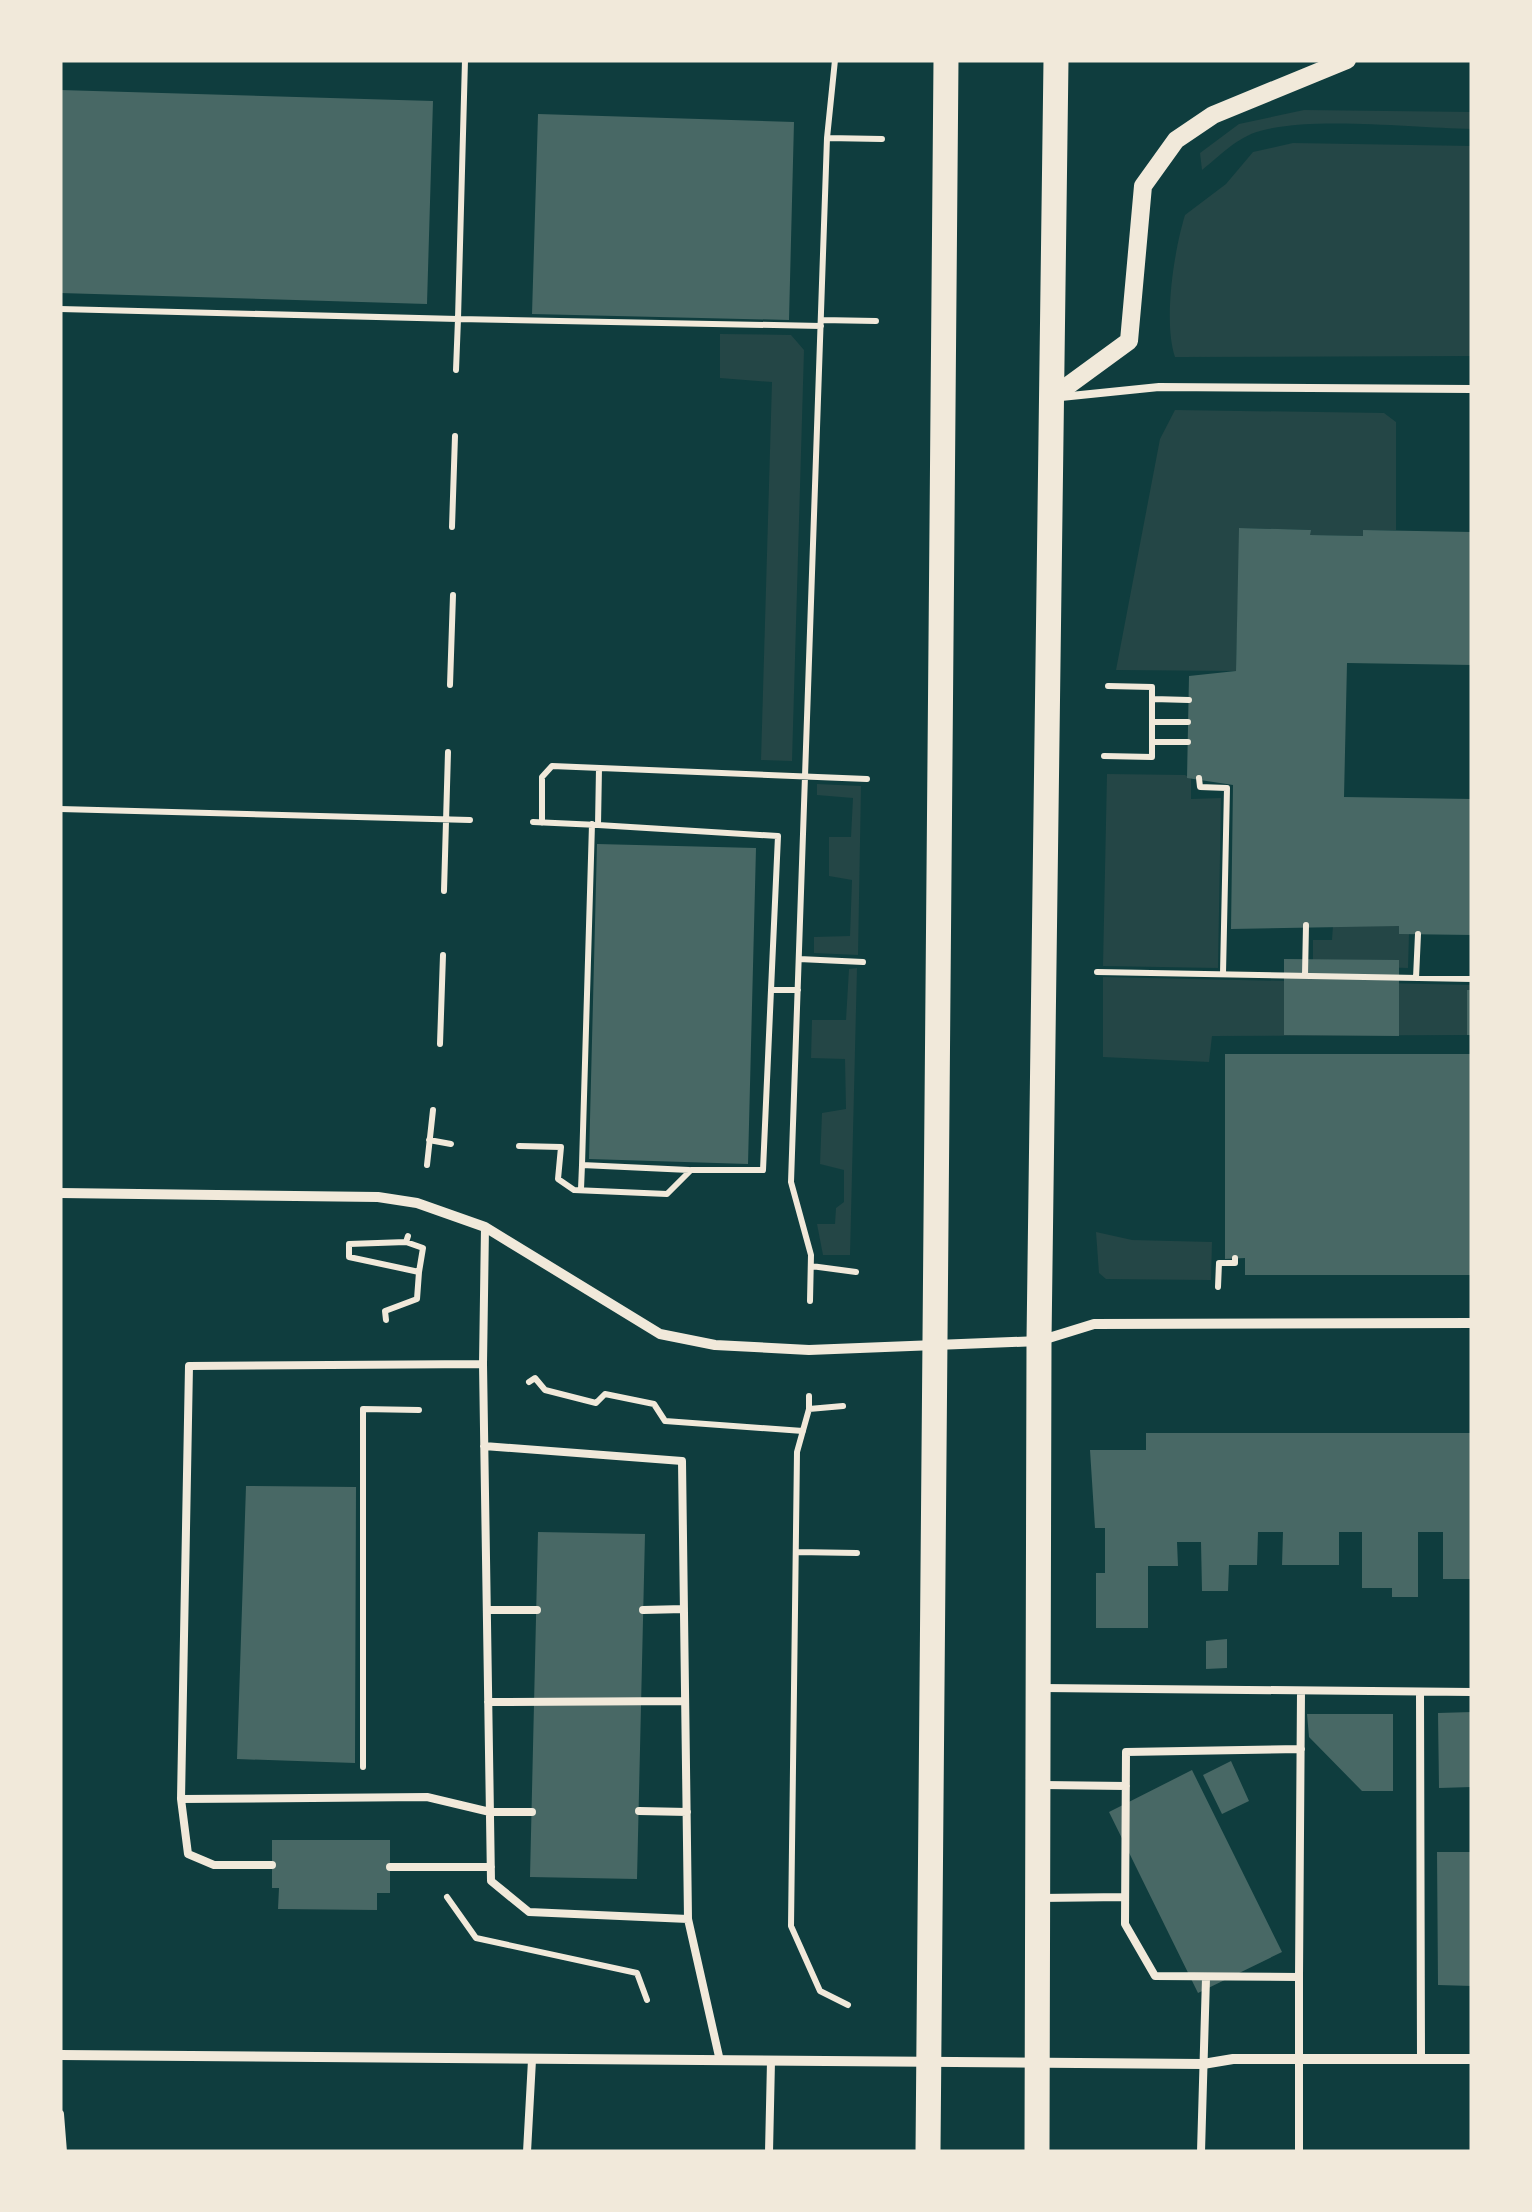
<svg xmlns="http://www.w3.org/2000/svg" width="1532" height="2212" font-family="'Titillium Web',sans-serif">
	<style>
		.green { fill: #244646 }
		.building { fill: #486865 }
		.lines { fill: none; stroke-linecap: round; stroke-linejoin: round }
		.path { stroke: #f1e9da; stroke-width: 6 }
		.service { stroke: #f1e9da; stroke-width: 8 }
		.minor { stroke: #f1e9da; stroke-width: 10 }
		.tertiary { stroke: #f1e9da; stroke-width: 18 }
		.primary { stroke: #f1e9da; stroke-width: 25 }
	</style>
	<rect width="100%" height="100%" fill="#0f3d3e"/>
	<path class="green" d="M 1304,110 L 1472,112 L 1472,129 C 1413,128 1314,116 1260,131 C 1237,137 1220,156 1202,170 L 1200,153 L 1239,124 Z
		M 1293,143 L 1472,146 L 1472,356 L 1175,357 C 1163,321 1174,251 1185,215 L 1226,184 L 1253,152 Z
		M 720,334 L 791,335 L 804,350 L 792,761 L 761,760 L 772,382 L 720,378 Z
		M 1175,410 L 1384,413 L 1396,422 L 1396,530 L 1364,530 L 1363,536 L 1310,535 L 1310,530 L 1240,528 L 1236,671 L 1116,670 L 1160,439 Z
		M 1107,774 L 1185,775 L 1191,778 L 1191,799 L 1221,798 L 1218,968 L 1103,966 Z
		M 817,784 L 861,786 L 858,955 L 814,953 L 814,937 L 850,936 L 852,880 L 829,876 L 829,837 L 851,837 L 853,798 L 817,795 Z
		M 1333,925 L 1399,926 L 1400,933 L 1409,934 L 1408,968 L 1313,965 L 1313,940 L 1332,940 Z
		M 857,968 L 850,1255 L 823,1255 L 817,1224 L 835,1224 L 836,1208 L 844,1202 L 844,1170 L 820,1164 L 822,1113 L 846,1109 L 845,1059 L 811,1058 L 812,1020 L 846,1020 L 849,969 Z
		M 1103,977 L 1472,985 L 1472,990 L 1467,991 L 1467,1035 L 1212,1036 L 1209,1062 L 1103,1057 Z
		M 1096,1232 L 1132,1240 L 1212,1242 L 1211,1280 L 1106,1279 L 1099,1273 Z"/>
	<path class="building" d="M 60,90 L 433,101 L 427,304 L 60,293 Z
		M 538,114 L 794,122 L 789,320 L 532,314 Z
		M 1239,528 L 1311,530 L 1310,535 L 1363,536 L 1363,530 L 1472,532 L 1472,665 L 1347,663 L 1344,797 L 1472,799 L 1472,935 L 1399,934 L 1399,926 L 1231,929 L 1233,785 L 1187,778 L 1189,676 L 1236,671 Z
		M 597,844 L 756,848 L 748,1164 L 589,1159 Z
		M 1284,959 L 1399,960 L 1399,1036 L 1284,1035 Z
		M 1467,990 L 1472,990 L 1472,1035 L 1467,1035 Z
		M 1225,1054 L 1472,1054 L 1472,1275 L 1245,1275 L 1245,1258 L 1225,1259 Z
		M 1146,1433 L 1472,1433 L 1472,1579 L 1443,1579 L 1443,1532 L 1418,1532 L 1418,1597 L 1392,1597 L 1392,1588 L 1362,1588 L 1362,1532 L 1339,1532 L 1339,1565 L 1282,1565 L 1283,1532 L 1258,1532 L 1257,1565 L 1229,1565 L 1228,1591 L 1202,1591 L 1201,1542 L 1177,1542 L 1178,1566 L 1148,1566 L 1148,1628 L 1096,1628 L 1096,1573 L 1105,1573 L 1105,1528 L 1095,1528 L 1090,1450 L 1146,1450 Z
		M 246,1486 L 356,1487 L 355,1763 L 237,1759 Z
		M 538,1532 L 645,1534 L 637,1879 L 530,1877 Z
		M 1227,1639 L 1227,1668 L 1206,1669 L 1206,1641 Z
		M 1472,1712 L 1472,1787 L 1439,1788 L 1438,1713 Z
		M 1307,1714 L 1393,1714 L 1393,1791 L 1362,1791 L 1309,1737 Z
		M 1231,1761 L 1249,1801 L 1222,1814 L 1203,1775 Z
		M 1192,1770 L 1282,1952 L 1198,1993 L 1109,1812 Z
		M 272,1840 L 390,1840 L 390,1893 L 377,1893 L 377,1910 L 278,1909 L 279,1888 L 272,1888 Z
		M 1437,1852 L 1472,1852 L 1472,1986 L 1438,1985 Z"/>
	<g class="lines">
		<path class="path" d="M 465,60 L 458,319 L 821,326
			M 835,60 L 827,138 L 882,139
			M 60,309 L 458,319 L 456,370
			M 821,320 L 876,321
			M 452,527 L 455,436
			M 450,685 L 453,595
			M 1153,699 L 1189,700
			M 1153,722 L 1188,722
			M 1152,742 L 1188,742
			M 1104,756 L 1152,757 L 1152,687 L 1108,686
			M 1199,778 L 1200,787 L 1227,788 L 1223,973
			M 60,809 L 470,820
			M 533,822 L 598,825 L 599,768
			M 542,823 L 542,777 L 552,766 L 867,779
			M 592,824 L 582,1165 L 689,1170
			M 598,825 L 778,836 L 771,990
			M 444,891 L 448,752
			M 799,959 L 863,962
			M 1097,972 L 1472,979
			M 1305,975 L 1306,925
			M 1416,978 L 1418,934
			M 440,1044 L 443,955
			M 429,1140 L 451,1144
			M 519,1146 L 561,1147 L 558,1179 L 574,1190 L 667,1194 L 691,1170 L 763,1170 L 771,990 L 798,990
			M 427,1165 L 433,1110
			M 581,1189 L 582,1165
			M 406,1242 L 423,1248 L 419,1272
			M 811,1266 L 856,1272
			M 1218,1287 L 1219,1263 L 1235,1263 L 1235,1258
			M 810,1301 L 811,1255 L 791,1182 L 827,138
			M 386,1320 L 385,1311 L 417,1299 L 419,1272 L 349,1257 L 349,1244 L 406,1242 L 408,1236
			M 529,1382 L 535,1378 L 545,1390 L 596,1403 L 605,1394 L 654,1404 L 665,1421 L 803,1431
			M 809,1396 L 809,1409 L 843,1406
			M 809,1409 L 797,1452 L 791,1926 L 820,1991 L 848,2005
			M 796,1552 L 857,1553
			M 363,1767 L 363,1409 L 419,1410
			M 447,1897 L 476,1938 L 637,1973 L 647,2000"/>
		<path class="service" d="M 1061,397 L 1159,387 L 1472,389
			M 485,1227 L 483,1364 L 491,1881 L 529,1912 L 688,1919 L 720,2061
			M 483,1364 L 189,1366 L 181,1799 L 427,1797 L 490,1812 L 532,1812
			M 484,1446 L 682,1461 L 688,1919
			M 487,1610 L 537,1610
			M 643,1610 L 684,1609
			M 1043,1688 L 1472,1692
			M 1420,1693 L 1421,2060
			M 488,1702 L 685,1701
			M 1043,1785 L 1126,1786
			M 181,1799 L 188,1854 L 214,1865 L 272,1865
			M 639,1811 L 687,1812
			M 390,1867 L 491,1867
			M 1040,1898 L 1125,1897
			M 1299,1977 L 1301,1691
			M 60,2114 L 63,2152
			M 527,2152 L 532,2060
			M 769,2152 L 771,2061
			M 1201,2152 L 1206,1978
			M 1299,2152 L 1299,1977 L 1155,1976 L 1125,1924 L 1126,1752 L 1301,1749"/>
		<path class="minor" d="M 60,1193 L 378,1197 L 417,1203 L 485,1227 L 660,1334 L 715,1345 L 809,1350 L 1039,1341 L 1094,1324 L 1472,1323
			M 60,2055 L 1203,2064 L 1233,2059 L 1472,2059"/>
		<path class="tertiary" d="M 1051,398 L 1129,341 L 1143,186 L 1176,140 L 1213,115 L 1347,60"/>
		<path class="primary" d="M 928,2152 L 946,60
			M 1037,2152 L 1039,1341 L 1056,60"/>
	</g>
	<rect width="1532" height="2212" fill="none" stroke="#f1e9da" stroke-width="125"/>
</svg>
